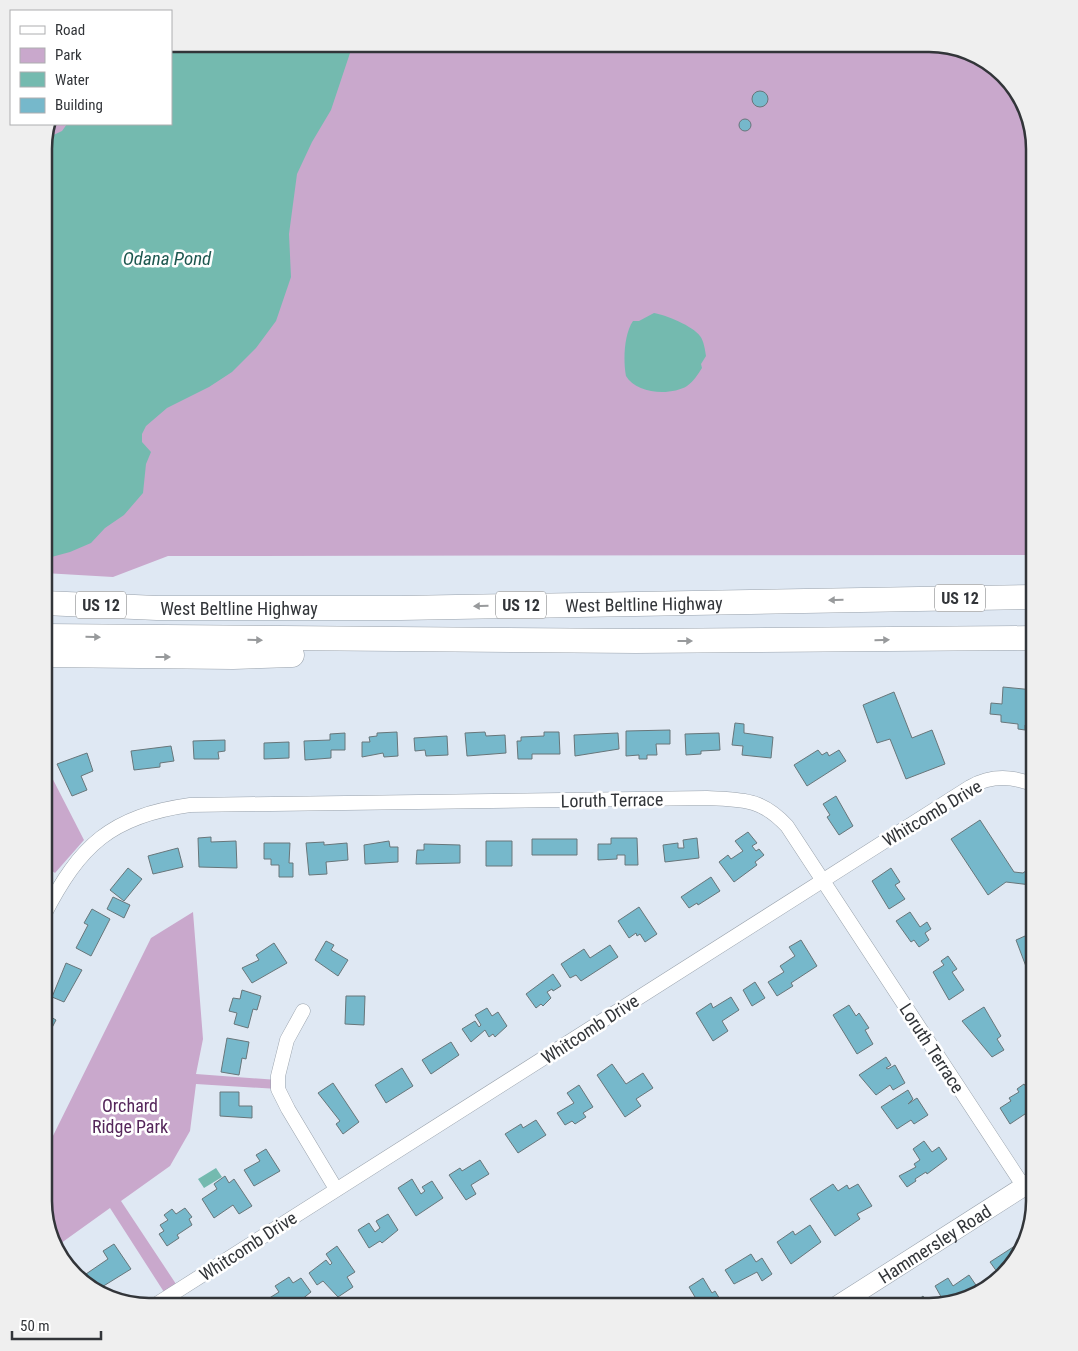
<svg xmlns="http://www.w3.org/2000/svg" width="1078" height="1351" font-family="'Roboto Condensed',sans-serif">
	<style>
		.green { fill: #c9a8cc }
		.water { fill: #74baaf }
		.building { fill: #76b8cb; stroke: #68767a }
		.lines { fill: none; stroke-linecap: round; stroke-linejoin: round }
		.street-casing { stroke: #98a1ab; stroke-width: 15 }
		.secondary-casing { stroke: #98a1ab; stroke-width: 20 }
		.highway-casing { stroke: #98a1ab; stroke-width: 25 }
		.street { stroke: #fff; stroke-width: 14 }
		.secondary { stroke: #fff; stroke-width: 19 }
		.highway { stroke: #fff; stroke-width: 24 }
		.oneway { fill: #989a9c }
		.labels { text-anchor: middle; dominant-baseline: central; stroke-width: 5; stroke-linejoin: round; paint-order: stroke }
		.shield { fill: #fff; stroke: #707274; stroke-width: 1 }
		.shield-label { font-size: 16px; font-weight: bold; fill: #323539 }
		.street-label { font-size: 18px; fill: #323539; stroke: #fff }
		.park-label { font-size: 18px; fill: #55275b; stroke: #fff }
		.water-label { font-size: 19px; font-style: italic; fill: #1e5850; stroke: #fff }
		.rim { fill: none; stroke: #323539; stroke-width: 2.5 }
	</style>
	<rect width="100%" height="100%" fill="#dfe8f3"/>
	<path class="green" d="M 171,44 L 935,44 L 981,58 L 1016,91 L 1034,150 L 1034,555 L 168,556 L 113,577 L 44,573 L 44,143 L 49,124 L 171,124 Z
		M 44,762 L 84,840 L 55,873 L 44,865 Z
		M 193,912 L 203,1039 L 196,1074 L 278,1080 L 278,1089 L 196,1084 L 190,1131 L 170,1166 L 121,1201 L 176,1284 L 164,1292 L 110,1208 L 57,1246 L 44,1201 L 44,1179 L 48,1176 L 44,1169 L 44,1154 L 151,938 Z"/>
	<path class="water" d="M 171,44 L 353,44 L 331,110 L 312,142 L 297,174 L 289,234 L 291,277 L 276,321 L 256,348 L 232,372 L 209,387 L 167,408 L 146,426 L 142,434 L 142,442 L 151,452 L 146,464 L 143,493 L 124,515 L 105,528 L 91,543 L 70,552 L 44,559 L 44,143 L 45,139 L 62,131 L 67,124 L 171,124 Z
		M 654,313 C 666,315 693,326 700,336 C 704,341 705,350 706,356 L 701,364 L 702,368 C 698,374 694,381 687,386 C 671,396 636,394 626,376 C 623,361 624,334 633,321 L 639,321 Z
		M 216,1168 L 222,1177 L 204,1188 L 198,1179 Z"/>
	<path class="building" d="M752 99a8 8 0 1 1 16 0a8 8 0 1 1-16 0Z
		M739 125a6 6 0 1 1 12 0a6 6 0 1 1-12 0Z
		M 1003,687 L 1034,690 L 1034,726 L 1025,725 L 1025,730 L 1018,729 L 1018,724 L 1001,722 L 1001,715 L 990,714 L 991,703 L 1002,704 Z
		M 894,692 L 912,738 L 932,730 L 945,764 L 906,779 L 890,739 L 877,743 L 863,705 Z
		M 735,723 L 744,724 L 744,733 L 773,737 L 771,758 L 742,755 L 743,746 L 732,745 Z
		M 670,730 L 670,744 L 656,744 L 657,755 L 647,755 L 647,759 L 639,759 L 639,755 L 626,756 L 626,731 Z
		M 397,732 L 398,756 L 384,757 L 383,753 L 362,757 L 362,742 L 370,742 L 369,737 L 377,736 L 377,733 Z
		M 485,732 L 486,736 L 505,735 L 506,753 L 467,756 L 465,733 Z
		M 544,732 L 559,732 L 560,754 L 532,754 L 532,759 L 518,759 L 517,741 L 521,741 L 521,737 L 544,736 Z
		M 345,733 L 345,750 L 331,750 L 331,758 L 305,760 L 304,741 L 330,740 L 330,734 Z
		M 618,733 L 619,749 L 575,756 L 574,735 Z
		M 719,733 L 720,750 L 701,751 L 701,754 L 686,755 L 685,734 Z
		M 447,736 L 448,755 L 426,756 L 425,750 L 415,751 L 414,738 Z
		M 225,740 L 225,751 L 218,752 L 219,759 L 194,759 L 193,741 Z
		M 289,742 L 289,758 L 264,759 L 264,743 Z
		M 171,746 L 174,761 L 160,763 L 160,767 L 134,770 L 131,751 Z
		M 818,750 L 822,755 L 827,752 L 829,756 L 839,750 L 846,761 L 807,786 L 794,765 Z
		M 87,753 L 93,771 L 81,776 L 87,790 L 72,796 L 57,764 Z
		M 836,796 L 853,826 L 839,835 L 827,817 L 830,815 L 823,804 Z
		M 980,820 L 1014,872 L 1023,873 L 1034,865 L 1034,895 L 1031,885 L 1006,882 L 988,895 L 951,839 Z
		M 748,832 L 757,843 L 752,846 L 756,851 L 759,849 L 764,855 L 755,862 L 757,865 L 734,882 L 719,862 L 728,855 L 731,859 L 743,851 L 735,841 Z
		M 211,837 L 211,842 L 236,841 L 237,868 L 199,867 L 198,838 Z
		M 611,838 L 637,838 L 638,865 L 625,865 L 625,855 L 617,855 L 617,859 L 598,860 L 598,844 L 611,844 Z
		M 697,838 L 699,858 L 665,862 L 663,845 L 678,843 L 678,848 L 684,848 L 683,840 Z
		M 532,839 L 577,839 L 577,855 L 532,855 Z
		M 389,841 L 390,847 L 398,847 L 398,862 L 365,864 L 364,845 Z
		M 486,841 L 512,841 L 512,866 L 486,866 Z
		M 324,842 L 324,845 L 347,843 L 348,860 L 326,862 L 327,874 L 309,875 L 306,843 Z
		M 264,843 L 290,843 L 289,863 L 293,863 L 293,877 L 279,877 L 279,865 L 271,865 L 271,859 L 264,859 Z
		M 424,844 L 460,845 L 460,863 L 416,864 L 417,850 L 424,850 Z
		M 178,848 L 183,867 L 153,874 L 148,856 Z
		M 128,868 L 142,879 L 124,901 L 110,890 Z
		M 891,868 L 900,882 L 895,885 L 905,899 L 889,909 L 872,881 Z
		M 711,877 L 720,891 L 698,905 L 697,903 L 689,908 L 681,897 Z
		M 113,897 L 130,905 L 124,918 L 107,909 Z
		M 639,907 L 657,934 L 645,942 L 640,934 L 637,936 L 636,933 L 629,938 L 618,921 Z
		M 92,909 L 110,919 L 91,956 L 76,948 L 88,925 L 84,923 Z
		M 910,912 L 920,927 L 927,922 L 931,929 L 925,933 L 929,940 L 919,947 L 914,940 L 911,942 L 896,921 Z
		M 1034,932 L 1034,975 L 1030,977 L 1016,940 Z
		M 801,940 L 817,966 L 791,983 L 793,986 L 777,996 L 768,982 L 784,972 L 780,966 L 795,956 L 789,947 Z
		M 326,941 L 334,945 L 331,950 L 348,960 L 338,976 L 315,960 Z
		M 274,943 L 287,963 L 252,983 L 242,968 L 259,960 L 256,955 Z
		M 610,945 L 618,957 L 581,981 L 576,975 L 570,978 L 561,964 L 584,949 L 590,958 Z
		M 948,956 L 957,969 L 952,972 L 964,990 L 949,1000 L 933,972 L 944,965 L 941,961 Z
		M 66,963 L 82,970 L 64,1002 L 52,997 Z
		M 553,974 L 561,986 L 553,991 L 552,989 L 547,992 L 551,998 L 543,1006 L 541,1004 L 536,1008 L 526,994 Z
		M 755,982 L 765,998 L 752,1006 L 743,990 Z
		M 242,990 L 261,996 L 257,1010 L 253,1009 L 248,1028 L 234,1024 L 237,1013 L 229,1011 L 233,998 L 240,999 Z
		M 346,996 L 365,996 L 364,1025 L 345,1024 Z
		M 731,997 L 739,1010 L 722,1021 L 728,1031 L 713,1041 L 696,1013 L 711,1003 L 713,1008 Z
		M 849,1005 L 856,1016 L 859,1013 L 869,1028 L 865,1030 L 873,1044 L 857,1054 L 833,1015 Z
		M 984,1007 L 1001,1036 L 997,1039 L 1004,1050 L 992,1057 L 962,1021 Z
		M 487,1008 L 492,1016 L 498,1012 L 507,1026 L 495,1037 L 493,1034 L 489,1037 L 485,1030 L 471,1042 L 462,1029 L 475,1021 L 479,1027 L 481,1025 L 475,1015 Z
		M 44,1013 L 56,1020 L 44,1043 Z
		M 227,1038 L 249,1042 L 246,1059 L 242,1058 L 239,1075 L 221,1072 Z
		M 451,1042 L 459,1055 L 431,1074 L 422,1060 Z
		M 886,1057 L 891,1065 L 886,1068 L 888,1069 L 895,1065 L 905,1083 L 893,1090 L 890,1085 L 876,1095 L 859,1075 Z
		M 612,1064 L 626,1084 L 643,1073 L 653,1088 L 636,1099 L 641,1106 L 625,1117 L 597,1075 Z
		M 402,1068 L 413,1086 L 386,1103 L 375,1085 Z
		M 333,1083 L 359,1122 L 343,1134 L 336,1124 L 340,1121 L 318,1093 Z
		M 1024,1084 L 1029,1091 L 1034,1089 L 1034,1108 L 1010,1124 L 1000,1108 L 1011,1101 L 1009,1098 L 1019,1092 L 1017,1089 Z
		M 579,1085 L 593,1107 L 583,1113 L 586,1117 L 575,1124 L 572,1121 L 565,1125 L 557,1113 L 574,1103 L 567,1093 Z
		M 908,1090 L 913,1099 L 908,1104 L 917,1098 L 928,1115 L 914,1124 L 911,1120 L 897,1129 L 881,1107 Z
		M 220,1092 L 239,1092 L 239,1106 L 252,1106 L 252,1118 L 220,1116 Z
		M 536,1120 L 546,1135 L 518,1153 L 505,1134 L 521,1124 L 523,1128 Z
		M 924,1141 L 932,1152 L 939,1147 L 947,1159 L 927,1174 L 926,1172 L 915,1179 L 916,1181 L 907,1187 L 899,1176 L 916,1167 L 914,1164 L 920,1160 L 913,1149 Z
		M 266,1149 L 280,1171 L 254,1186 L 244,1170 L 260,1161 L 256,1155 Z
		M 480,1160 L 489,1174 L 471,1185 L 476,1194 L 466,1200 L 449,1175 L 460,1168 L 462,1171 Z
		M 225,1176 L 229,1183 L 234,1179 L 252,1206 L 239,1214 L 233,1205 L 214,1218 L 202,1199 L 217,1189 L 214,1184 Z
		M 412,1179 L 421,1194 L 425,1191 L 422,1187 L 432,1181 L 443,1198 L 416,1216 L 398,1188 Z
		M 833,1184 L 838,1191 L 847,1185 L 849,1189 L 858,1184 L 872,1206 L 857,1214 L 860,1219 L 835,1236 L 810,1199 Z
		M 185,1208 L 192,1217 L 189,1219 L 192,1225 L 177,1235 L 179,1238 L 167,1246 L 159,1234 L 164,1231 L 160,1225 L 168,1220 L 164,1215 L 172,1209 L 176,1214 Z
		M 388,1214 L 398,1230 L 382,1243 L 380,1241 L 369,1248 L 358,1230 L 369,1223 L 375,1232 L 380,1228 L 376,1221 Z
		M 810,1225 L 821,1242 L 791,1264 L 777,1242 L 793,1231 L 795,1235 Z
		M 1024,1240 L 1020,1254 L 1000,1276 L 990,1262 Z
		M 114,1244 L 131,1269 L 97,1290 L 86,1274 L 108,1259 L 103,1251 Z
		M 337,1246 L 355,1272 L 347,1277 L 353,1287 L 338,1297 L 323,1281 L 317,1285 L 309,1273 L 326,1260 L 330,1265 L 332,1263 L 326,1254 Z
		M 751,1254 L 756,1262 L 762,1258 L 772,1274 L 762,1281 L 757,1272 L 734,1284 L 725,1270 Z
		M 969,1275 L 980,1291 L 944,1302 L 935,1286 L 948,1278 L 953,1286 Z
		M 289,1277 L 293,1283 L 301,1278 L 311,1292 L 296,1304 L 298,1307 L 267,1307 L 263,1302 L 279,1292 L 275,1286 Z
		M 703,1278 L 712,1293 L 715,1291 L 724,1306 L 690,1307 L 698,1302 L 689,1287 Z
		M 923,1296 L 930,1307 L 914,1307 L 920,1303 L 918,1300 Z"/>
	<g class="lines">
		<g class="street-casing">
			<path id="street" d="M 44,915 C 80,845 111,816 190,805 L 707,798 C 743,800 761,798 787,826 L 1024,1187
				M 303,1011 L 287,1040 L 278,1076 L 278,1089 L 288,1109 L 336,1189
				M 152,1307 L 970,787 C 991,775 1013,776 1034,785"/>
		</g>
		<g class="secondary-casing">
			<g id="secondary">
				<path id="s1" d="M 835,1307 L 1034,1180"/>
			</g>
		</g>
		<g class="highway-casing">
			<g id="highway">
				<path id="s2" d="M 44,603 L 157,608 L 401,608 L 1034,597"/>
				<path d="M 44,636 L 636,641 L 1034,638"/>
				<path d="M 44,655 L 233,657 L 292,655"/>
			</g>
		</g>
		<use href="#street" class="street"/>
		<use href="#secondary" class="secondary"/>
		<use href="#highway" class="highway"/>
	</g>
	<defs><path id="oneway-solid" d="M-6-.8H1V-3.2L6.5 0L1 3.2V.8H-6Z" transform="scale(1.25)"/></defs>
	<g class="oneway">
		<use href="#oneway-solid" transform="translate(836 600) rotate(179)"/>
		<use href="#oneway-solid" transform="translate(481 606) rotate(179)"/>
		<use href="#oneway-solid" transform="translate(93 637) rotate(1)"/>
		<use href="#oneway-solid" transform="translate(255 640) rotate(1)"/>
		<use href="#oneway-solid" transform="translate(882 640) rotate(-1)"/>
		<use href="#oneway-solid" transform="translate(685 641)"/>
		<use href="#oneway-solid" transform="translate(163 657)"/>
	</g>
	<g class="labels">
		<g class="shield">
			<rect x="935" y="584.5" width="50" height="27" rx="4"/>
			<rect x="76" y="591.5" width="50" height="27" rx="4"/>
			<rect x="496" y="591.5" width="50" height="27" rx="4"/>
		</g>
		<g class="shield-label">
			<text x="960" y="598">US 12</text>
			<text x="101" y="605">US 12</text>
			<text x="521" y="605">US 12</text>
		</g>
		<g class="street-label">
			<text stroke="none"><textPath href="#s2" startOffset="600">West Beltline Highway</textPath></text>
			<text stroke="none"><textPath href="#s2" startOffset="195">West Beltline Highway</textPath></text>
			<text transform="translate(612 800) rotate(-1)">Loruth Terrace</text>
			<text transform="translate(932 813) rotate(-31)">Whitcomb Drive</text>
			<text transform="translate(590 1029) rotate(-33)">Whitcomb Drive</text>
			<text transform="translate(932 1048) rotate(57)">Loruth Terrace</text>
			<text stroke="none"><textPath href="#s1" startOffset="118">Hammersley Road</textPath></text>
			<text transform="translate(248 1246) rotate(-33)">Whitcomb Drive</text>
		</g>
		<g class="park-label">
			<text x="130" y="1105">Orchard<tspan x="130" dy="21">Ridge Park</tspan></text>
		</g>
		<g class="water-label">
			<text x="167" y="258">Odana Pond</text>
		</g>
	</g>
	<path d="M0 0H1078V1351H0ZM149 52H929A97 97 0 0 1 1026 149V1201A97 97 0 0 1 929 1298H149A97 97 0 0 1 52 1201V149A97 97 0 0 1 149 52Z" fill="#efefef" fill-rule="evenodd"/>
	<path class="rim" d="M149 52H929A97 97 0 0 1 1026 149V1201A97 97 0 0 1 929 1298H149A97 97 0 0 1 52 1201V149A97 97 0 0 1 149 52Z"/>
	<rect x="10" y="10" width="162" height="115" fill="#ffffff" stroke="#adaeb0"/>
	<rect x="20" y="26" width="25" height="8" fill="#ffffff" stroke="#adaeb0"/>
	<text x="55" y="35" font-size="15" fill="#323539">Road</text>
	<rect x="20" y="48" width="25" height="15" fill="#c9a8cc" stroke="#adaeb0"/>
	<text x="55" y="60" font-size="15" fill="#323539">Park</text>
	<rect x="20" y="72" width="25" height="15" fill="#74baaf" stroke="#adaeb0"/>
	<text x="55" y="85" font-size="15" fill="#323539">Water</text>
	<rect x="20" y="98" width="25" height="15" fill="#76b8cb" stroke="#adaeb0"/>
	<text x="55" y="110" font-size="15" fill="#323539">Building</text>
	<path d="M12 1331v8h89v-8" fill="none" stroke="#323539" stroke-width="2.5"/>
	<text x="20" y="1331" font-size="15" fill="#323539" stroke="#ffffff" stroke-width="4" paint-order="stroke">50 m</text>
</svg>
